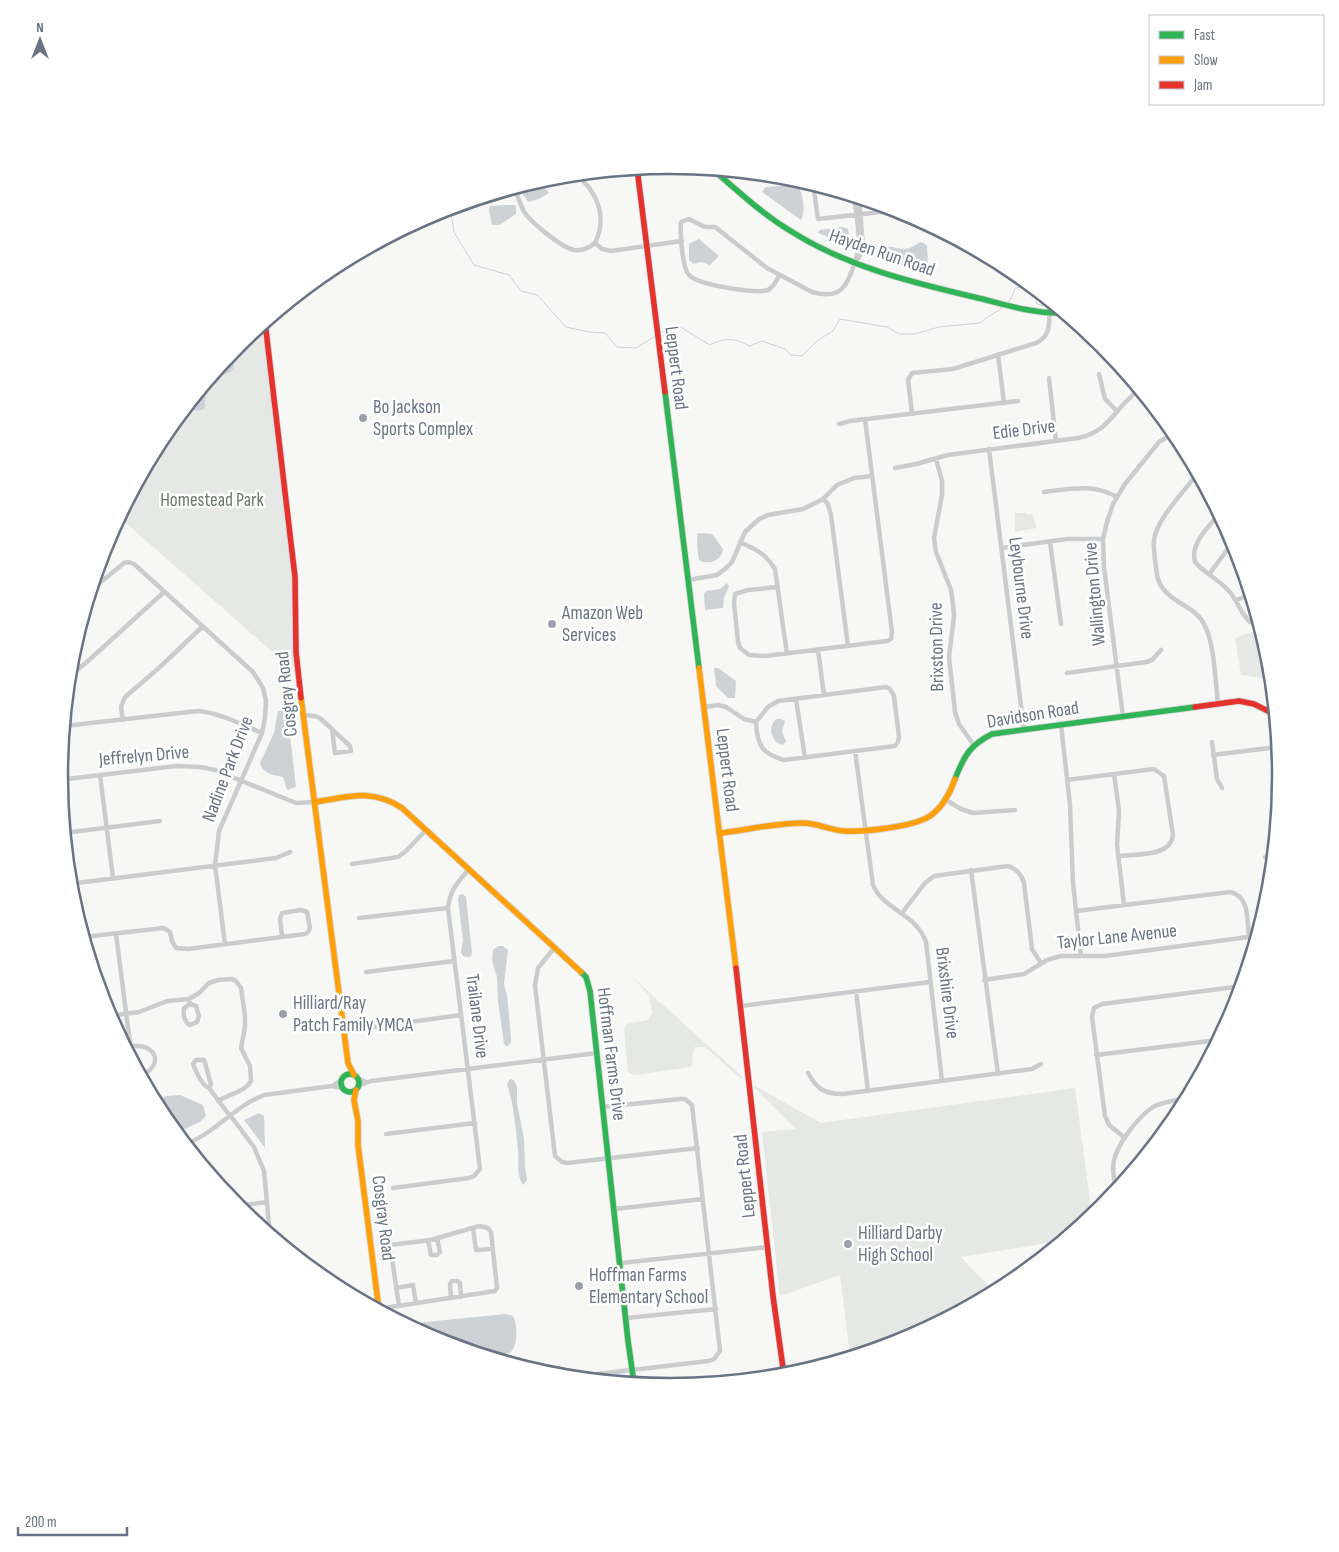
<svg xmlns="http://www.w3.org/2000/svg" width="1339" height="1552" font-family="'Sofia Sans Condensed',sans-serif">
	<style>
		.green { fill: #e5e8e4 }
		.water { fill: #cdd2d6 }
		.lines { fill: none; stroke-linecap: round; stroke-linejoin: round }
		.stream { stroke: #cdd2d6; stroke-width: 1 }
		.fast-casing { stroke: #d4d4d5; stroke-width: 7 }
		.slow-casing { stroke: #d4d4d5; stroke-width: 7 }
		.jam-casing { stroke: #d4d4d5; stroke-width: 7 }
		.street { stroke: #cbcccd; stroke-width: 4.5 }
		.fast { stroke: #30b455; stroke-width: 5.5 }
		.slow { stroke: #ff9f0a; stroke-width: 5.5 }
		.jam { stroke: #e5322d; stroke-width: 5.5 }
		.poi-dot { fill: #9ba1ac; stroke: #fff; stroke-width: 2 }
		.labels { text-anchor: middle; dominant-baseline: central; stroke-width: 5; stroke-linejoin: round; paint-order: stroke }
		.street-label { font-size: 19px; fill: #697384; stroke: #fff }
		.poi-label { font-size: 19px; fill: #697384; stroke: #fff; text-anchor: start }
		.park-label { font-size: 19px; fill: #687b67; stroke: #fff }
		.rim { fill: none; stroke: #697384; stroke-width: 2.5 }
	</style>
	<rect width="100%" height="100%" fill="#f7f7f6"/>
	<path class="green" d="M 265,322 L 295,577 L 296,657 L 293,670 L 119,517 L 162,436 L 238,344 Z
		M 1015,513 L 1025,513 L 1028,515 L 1033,514 L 1036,528 L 1015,532 Z
		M 1260,629 L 1269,657 L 1271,679 L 1241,675 L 1235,638 Z
		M 631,976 L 744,1078 L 740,1078 L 705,1047 L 695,1047 C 691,1054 694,1060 691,1067 L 634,1075 L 628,1072 L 624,1029 L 627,1024 L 648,1020 L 652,1013 L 649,995 Z
		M 750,1083 L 821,1123 L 1075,1088 L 1092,1216 L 1061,1241 L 961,1257 L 994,1292 L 903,1340 L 850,1356 L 840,1275 L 780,1296 L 762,1132 L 796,1129 Z"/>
	<path class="water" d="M 541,184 L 549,193 L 539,199 L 528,202 L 523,194 L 523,190 Z
		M 794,185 L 799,187 C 803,196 806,212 801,220 L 762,192 L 766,187 Z
		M 506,205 L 515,205 L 516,207 L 516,214 L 499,225 L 492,225 L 489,210 L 490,206 Z
		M 842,227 L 848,229 L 849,234 L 848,241 L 843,243 L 818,233 L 820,230 Z
		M 699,239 L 718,255 L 718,257 L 710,265 L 701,262 L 693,264 L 689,260 L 689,244 Z
		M 920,242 L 924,243 L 927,246 L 928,265 L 925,270 L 920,271 L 904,268 L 885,260 L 877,251 C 885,243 894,249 905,249 C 911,249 915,245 920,242 Z
		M 234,348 L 236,351 L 233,369 L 231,372 C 225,373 219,377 213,374 Z
		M 200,391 L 205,396 L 205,406 L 203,410 L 183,411 Z
		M 698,533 L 712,534 L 723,549 C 722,560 709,566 699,560 C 698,554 696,538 698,533 Z
		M 727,583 L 729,586 L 724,598 L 723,608 L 705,610 L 704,594 L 706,591 L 720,589 Z
		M 714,668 L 718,668 L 736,681 L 735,698 L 728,698 L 716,686 Z
		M 278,711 L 283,711 L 286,713 L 291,744 L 296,787 L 287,790 L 283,777 C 274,775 262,774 260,763 L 274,733 Z
		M 776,719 L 781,719 L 785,721 L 782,732 L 786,741 L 783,745 L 776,742 C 770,734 769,727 776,719 Z
		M 463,894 L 466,897 L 472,953 L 471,956 L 468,957 L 463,956 L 461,952 L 463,940 L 458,899 L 459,895 Z
		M 498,946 L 503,946 L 508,950 L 504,984 L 507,995 L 511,1037 L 511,1042 L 507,1047 L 504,1044 L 498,1001 L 497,977 L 492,961 L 493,950 Z
		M 510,1079 L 514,1080 L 517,1087 L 517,1103 L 524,1139 L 525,1167 L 527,1180 L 523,1185 C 516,1174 519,1163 518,1150 C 516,1129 514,1105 507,1084 Z
		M 180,1095 L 203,1105 L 206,1116 L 200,1122 L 176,1133 L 162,1115 L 155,1103 L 166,1096 Z
		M 259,1113 L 264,1116 L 265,1148 L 244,1120 Z
		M 506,1314 L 513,1316 C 518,1326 518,1346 510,1353 L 491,1357 L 436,1340 L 405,1324 Z"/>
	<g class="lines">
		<path class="stream" d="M 450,207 L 454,232 L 474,265 L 509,275 L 521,291 L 537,295 L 566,327 L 589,332 L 605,333 L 617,347 L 636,348 L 654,337
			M 1008,302 L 1011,299 L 1015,288 L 1030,286 L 1035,294 L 1037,304 L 1044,306 L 1051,303
			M 660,333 L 677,325 L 710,345 C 726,337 734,338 750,346 L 762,341 L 785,349 L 791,355 L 802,356 L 818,340 L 833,331 L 840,319 L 887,327 L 899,334 L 915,334 L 939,327 L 979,323 L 1002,308"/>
		<g class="fast-casing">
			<path id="fast" d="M 712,169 C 737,190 761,213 789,230 C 845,266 910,282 974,297 C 1004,304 1032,314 1063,313
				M 665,392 L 699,668
				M 955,779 C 964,756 970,745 992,734 L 1195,707
				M 581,972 L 586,977 L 590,991 L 628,1341 L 634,1383
				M341 1083a9 9 0 1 1 18 0a9 9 0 1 1-18 0Z"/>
		</g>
		<g class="slow-casing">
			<path id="slow" d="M 699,668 L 736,968
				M 301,698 L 348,1063 L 354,1075
				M 315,802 C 348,797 372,788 402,808 L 581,972
				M 719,833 C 747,830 775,823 803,823 C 817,823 830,830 844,831 C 864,832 913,827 930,816 C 943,807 950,793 955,779
				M 356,1090 L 354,1100 L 358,1121 L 358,1145 L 379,1310"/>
		</g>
		<g class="jam-casing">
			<path id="jam" d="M 637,168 L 665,392
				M 265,322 L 295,577 L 296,652 L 301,698
				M 1195,707 L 1239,701 L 1254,704 L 1274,714
				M 736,968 L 773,1296 L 784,1375"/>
		</g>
		<path class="street" d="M 576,174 C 597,192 608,216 595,243
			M 813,184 L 818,219 L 899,210
			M 515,188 C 517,195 520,203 523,210 C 529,221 562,248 574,250 C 582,251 589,248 595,243
			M 595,243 L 602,249 L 611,251 L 682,241
			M 856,261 L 861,254 L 863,246 L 859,198
			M 779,275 C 777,280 774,287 768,290 C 756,294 698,285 689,275 C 682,268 680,232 681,222 L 689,219 L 705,227 L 715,227 L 767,268 L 812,292 C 833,298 844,293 851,273 C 855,264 858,254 859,243 C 859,228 856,212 854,197
			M 998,354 L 1004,403
			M 1099,374 L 1105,399 L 1117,411
			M 1049,378 L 1056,441
			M 912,413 L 908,380 L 912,373 L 953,369 L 1036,343 C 1049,337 1050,326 1049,313
			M 839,424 L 850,421 L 1018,401
			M 989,449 L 1024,730
			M 936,459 L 942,481 L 942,495 L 934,538 L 936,552 L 951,590 L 953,604 L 954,616 L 949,657 L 955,712 L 959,724 L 973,744
			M 895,468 L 916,464 L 948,455 L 1078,438 C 1111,431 1114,408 1139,390
			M 1197,474 C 1184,492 1157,518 1154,540 C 1153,549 1155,559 1156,567 C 1157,576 1158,584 1165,591 C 1176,604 1194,607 1203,622 C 1215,643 1215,679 1218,704
			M 1044,492 C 1070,489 1093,483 1117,497
			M 823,499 L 828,504 L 831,515 L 848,646
			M 1219,514 C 1208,528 1190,543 1195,562 C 1203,572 1218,579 1228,590 C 1237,599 1240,613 1250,622 L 1258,622
			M 740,542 C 757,550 765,553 775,569 L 787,654
			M 1050,542 L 1061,624
			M 1001,548 L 1067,539 L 1103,539
			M 1210,573 L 1233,542
			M 688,580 L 717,575 L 725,569 L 732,562 L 745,532 L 759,519 L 768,515 L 803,509 L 823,499 L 837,485 L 854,478 L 872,476
			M 778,587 L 748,590 L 735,594 L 734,603 L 738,642 L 740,648 L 749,655 L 765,656 L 887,641 L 891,639 L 892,632 L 865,419
			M 90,591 L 124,563 L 129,562 L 134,564 L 253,672 L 263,688 L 266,701 L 265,718 L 262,733 L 219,831 L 215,865 L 225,944
			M 1236,600 L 1250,595
			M 818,650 L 824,695
			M 1067,673 L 1146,662 L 1152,660 L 1161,650
			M 69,674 L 76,671 L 88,661 L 164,592
			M 886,687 L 890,689 L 894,696 L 899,737 L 898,742 L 895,746 L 784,760 C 762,754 757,745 756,722 L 768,707 L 778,701 Z
			M 796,699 L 805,758
			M 704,707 L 718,705 L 726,707 L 744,719 L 756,722
			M 303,715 L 315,716 L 320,718 L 350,746 L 351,751 L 335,753 L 332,729
			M 1123,717 L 1104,567 L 1103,539 L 1107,522 L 1113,504 L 1125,484 L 1159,442 L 1174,433
			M 123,720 L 121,707 L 125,697 L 160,667 L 202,627
			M 1061,725 L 1070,805 L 1073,883 L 1081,956
			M 64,726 L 198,711 C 220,713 241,724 262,733
			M 1212,742 L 1217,779 L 1222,788
			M 855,751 L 873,885 C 883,910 916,913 926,942 L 942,1081
			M 1213,755 L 1277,747
			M 1114,774 L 1119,810 L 1117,845 L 1124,905
			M 100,775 L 113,878
			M 59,780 L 176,766 L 201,767 L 215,770 L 296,803 L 315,802
			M 1067,780 L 1154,769 L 1164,776 L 1173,835 C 1171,857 1136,854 1118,856
			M 946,800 L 961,809 L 973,813 L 1015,810
			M 64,833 L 160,821
			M 1265,857 L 1272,856
			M 352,864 L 398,857 L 406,851 L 426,830
			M 971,870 L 998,1074
			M 69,884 L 276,858 L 290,852
			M 1076,911 L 1230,892 C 1250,896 1247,921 1249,937
			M 902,913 L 925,883 L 934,876 L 1008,866 C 1017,869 1021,874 1024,883 L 1032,949 L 1041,963
			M 359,918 L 448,908
			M 116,934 L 132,1059
			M 83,937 L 164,928 L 170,932 L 172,941 L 176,948 L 188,949 L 305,934 L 308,932 L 310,928 L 307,912 L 301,910 L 282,913 L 280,919 L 282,936
			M 555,947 L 538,968 L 535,985 L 555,1156 L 562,1162 L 567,1163 L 698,1148
			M 366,972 L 454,961
			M 984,980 L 1024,974 L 1047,960 L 1061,956 L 1105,956 L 1256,936
			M 856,991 L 868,1091
			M 189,999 L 190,1004 L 196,1006 L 199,1016 L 197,1022 L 190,1025 C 184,1022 183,1014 184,1008 L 190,1004
			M 741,1006 L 930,982
			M 109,1016 L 139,1012 L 167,1001 L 189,999 L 199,993 L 209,983 L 218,980 L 232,979 L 236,981 L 241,988 L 245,1016 L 245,1027 L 241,1048 L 250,1066 L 251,1081 C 245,1092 229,1094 218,1101
			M 373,1027 L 461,1015
			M 130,1046 C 135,1046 142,1045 147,1048 C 162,1056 154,1072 140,1075
			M 1096,1055 L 1218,1040
			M 808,1073 C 817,1089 824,1094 843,1094 L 1032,1069 L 1041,1064
			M 357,1078 L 366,1082
			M 332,1086 L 341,1080
			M 358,1086 L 371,1081 L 597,1053
			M 209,1088 L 211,1084 C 208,1076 207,1068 204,1060 L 196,1060 L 193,1064 C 196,1072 202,1085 209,1088 L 230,1116
			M 230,1115 L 254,1147 L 264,1171 L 270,1235
			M 386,1134 L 475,1123
			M 1125,1138 L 1109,1125 L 1105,1116 L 1092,1017 L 1094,1008 L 1102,1004 L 1235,987 L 1240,988
			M 186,1144 C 215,1133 235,1106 264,1095 L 332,1086 L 342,1088
			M 393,1188 L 469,1178 L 474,1176 L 480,1169 L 448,908 C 450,890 457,883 469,869
			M 1116,1191 C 1114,1181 1112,1169 1114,1160 C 1118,1143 1138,1117 1153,1107 C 1163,1102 1176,1100 1187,1098
			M 236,1206 L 267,1202
			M 615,1209 L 703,1199
			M 473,1228 L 476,1250 L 493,1249
			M 428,1240 L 431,1255 L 437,1255 L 440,1252 L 437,1238
			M 621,1263 L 768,1247
			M 396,1288 L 413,1285 L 416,1303
			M 451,1298 L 450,1284 L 452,1281 L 458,1281 L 460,1283 L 461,1297
			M 378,1309 L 495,1291 L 497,1288 L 491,1232 L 488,1228 L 479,1226 L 431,1240 L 390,1245 L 399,1306
			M 626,1318 L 716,1309
			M 571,1377 L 709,1361 L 714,1359 L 720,1351 L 692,1105 L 685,1099 L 680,1099 L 603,1107"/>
		<use href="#fast" class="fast"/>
		<use href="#slow" class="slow"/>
		<use href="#jam" class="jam"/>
	</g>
	<g class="poi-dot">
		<circle cx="363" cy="418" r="5"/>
		<circle cx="552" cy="624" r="5"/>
		<circle cx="283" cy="1014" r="5"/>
		<circle cx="848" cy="1244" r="5"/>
		<circle cx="579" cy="1286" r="5"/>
	</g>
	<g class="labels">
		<g class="street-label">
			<text transform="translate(882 253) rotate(19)">Hayden Run Road</text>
			<text transform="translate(676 368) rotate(83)">Leppert Road</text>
			<text transform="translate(1024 430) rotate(-7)">Edie Drive</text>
			<text transform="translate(1021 588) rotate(83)">Leybourne Drive</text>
			<text transform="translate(1095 594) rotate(-95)">Wallington Drive</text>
			<text transform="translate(937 647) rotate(-91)">Brixston Drive</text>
			<text transform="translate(287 694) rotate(-96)">Cosgray Road</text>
			<text transform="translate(1033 715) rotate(-9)">Davidson Road</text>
			<text transform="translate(144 756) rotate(-5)">Jeffrelyn Drive</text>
			<text transform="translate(228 769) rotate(-69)">Nadine Park Drive</text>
			<text transform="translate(727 770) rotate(83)">Leppert Road</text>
			<text transform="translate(1117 937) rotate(-6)">Taylor Lane Avenue</text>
			<text transform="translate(947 993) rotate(83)">Brixshire Drive</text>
			<text transform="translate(477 1016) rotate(83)">Trailane Drive</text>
			<text transform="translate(611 1054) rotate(83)">Hoffman Farms Drive</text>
			<text transform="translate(745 1176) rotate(-96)">Leppert Road</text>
			<text transform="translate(383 1218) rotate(83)">Cosgray Road</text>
		</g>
		<g class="poi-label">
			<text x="373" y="407">Bo Jackson<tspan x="373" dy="22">Sports Complex</tspan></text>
			<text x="562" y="613">Amazon Web<tspan x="562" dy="22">Services</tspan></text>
			<text x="293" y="1003">Hilliard/Ray<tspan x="293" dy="22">Patch Family YMCA</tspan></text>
			<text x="858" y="1233">Hilliard Darby<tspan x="858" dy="22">High School</tspan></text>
			<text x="589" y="1275">Hoffman Farms<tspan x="589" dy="22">Elementary School</tspan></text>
		</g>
		<g class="park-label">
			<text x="212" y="500">Homestead Park</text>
		</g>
	</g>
	<path d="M0 0H1339V1552H0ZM68 776a602 602 0 1 1 1204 0a602 602 0 1 1-1204 0Z" fill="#fff" fill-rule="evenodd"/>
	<path class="rim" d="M68 776a602 602 0 1 1 1204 0a602 602 0 1 1-1204 0Z"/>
	<rect x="1149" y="15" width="175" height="90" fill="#ffffff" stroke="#c3c7ce"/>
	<rect x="1159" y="31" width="25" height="8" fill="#30b455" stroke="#c3c7ce"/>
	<text x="1194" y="40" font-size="15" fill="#697384">Fast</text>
	<rect x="1159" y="56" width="25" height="8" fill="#ff9f0a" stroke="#c3c7ce"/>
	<text x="1194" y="65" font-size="15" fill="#697384">Slow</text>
	<rect x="1159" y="81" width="25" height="8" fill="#e5322d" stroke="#c3c7ce"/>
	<text x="1194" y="90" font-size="15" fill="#697384">Jam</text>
	<g transform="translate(40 40)" stroke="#ffffff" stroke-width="4" paint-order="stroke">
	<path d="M0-4L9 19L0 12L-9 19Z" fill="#697384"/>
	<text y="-8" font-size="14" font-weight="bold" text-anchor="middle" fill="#697384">N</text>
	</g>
	<path d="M18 1527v8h109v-8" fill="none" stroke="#697384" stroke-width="2.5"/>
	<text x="25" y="1527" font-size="15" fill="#697384" stroke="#ffffff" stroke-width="4" paint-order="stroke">200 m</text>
</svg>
